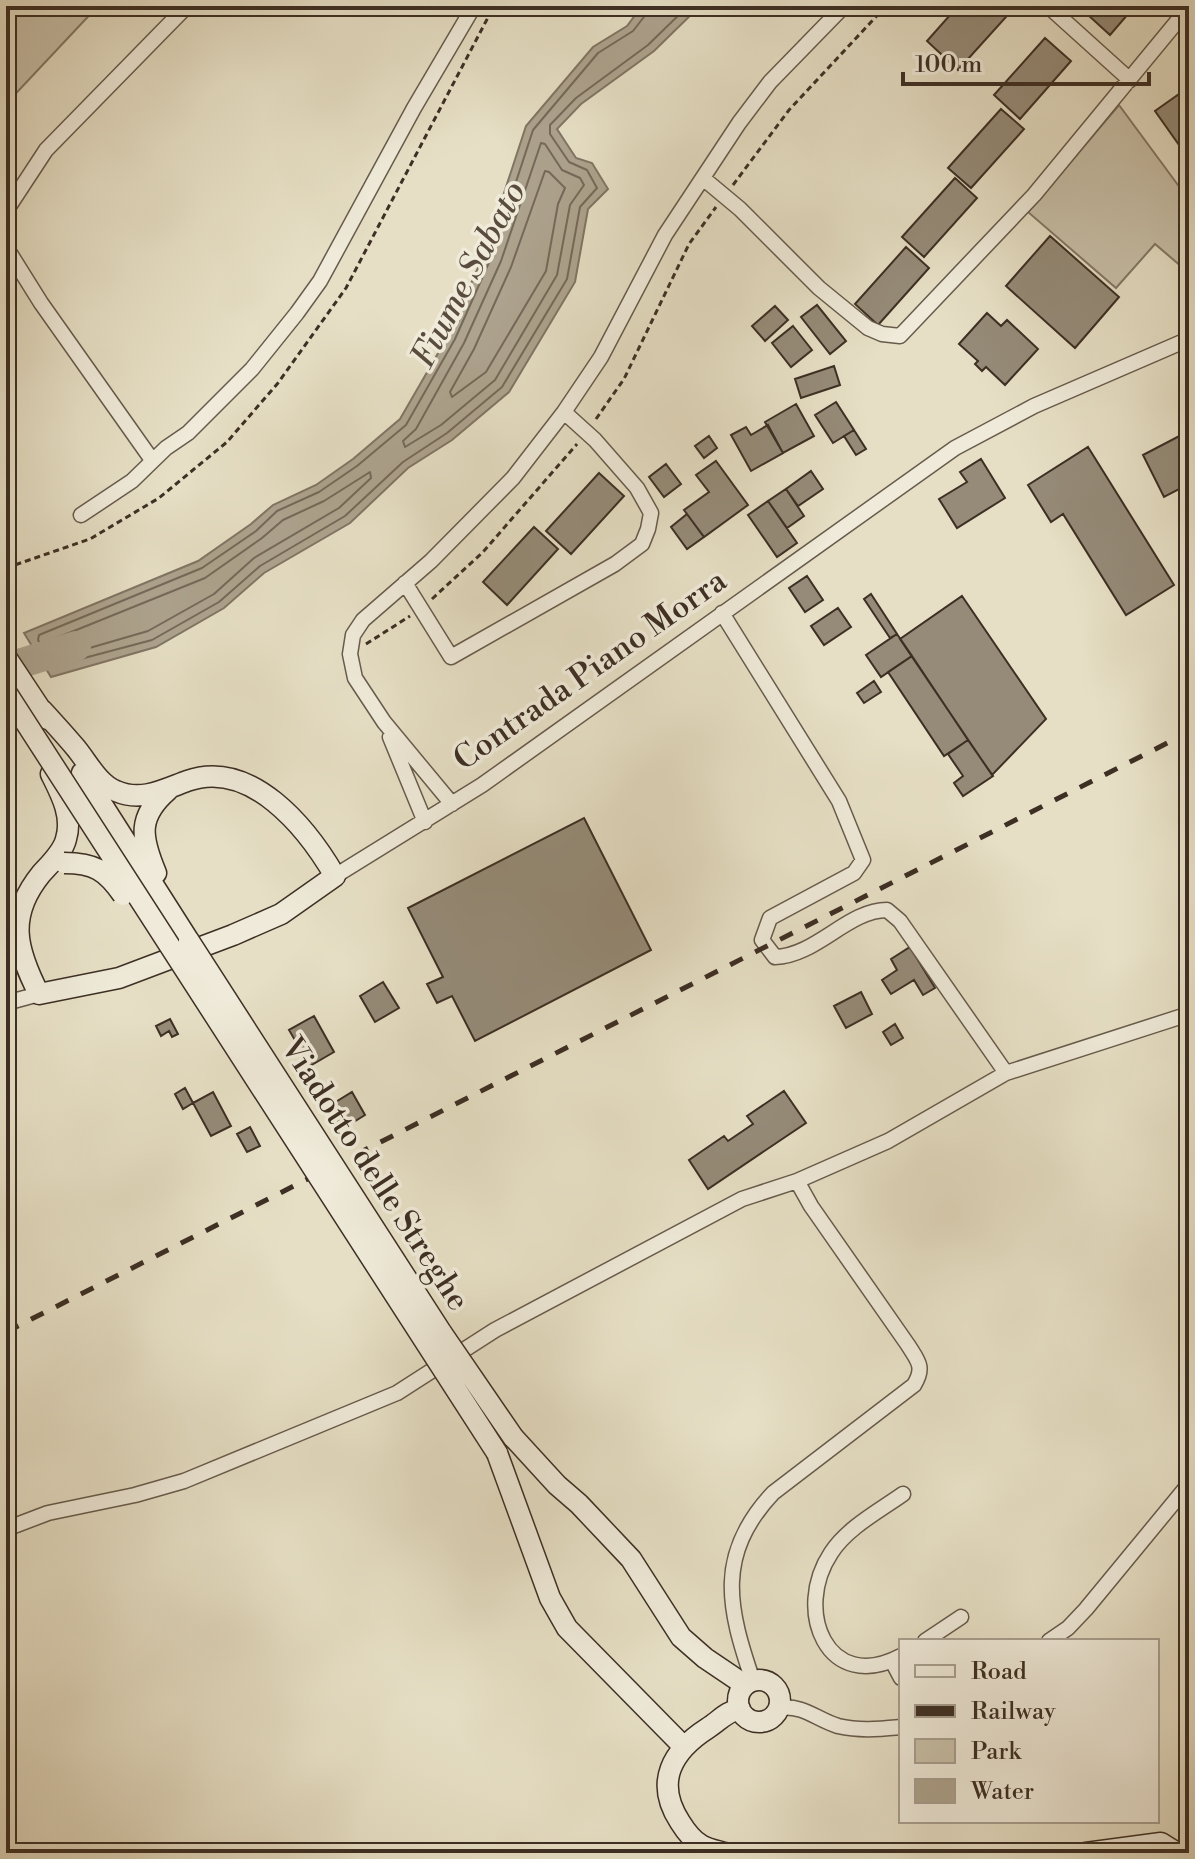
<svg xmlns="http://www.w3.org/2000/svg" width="1195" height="1859" font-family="'Libre Bodoni',serif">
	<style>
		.green { fill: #c9c1aa; stroke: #837867; stroke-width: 2 }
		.water { fill: #ada38e; stroke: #807564; stroke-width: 2 }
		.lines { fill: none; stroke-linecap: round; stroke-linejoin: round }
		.shore { stroke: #756959; stroke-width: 2 }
		.river { stroke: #ada38e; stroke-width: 30 }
		.building { fill: #958b78; stroke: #3d2f24; stroke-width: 2 }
		.street-casing { stroke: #675b4c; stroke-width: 17 }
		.secondary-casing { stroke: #3d2f24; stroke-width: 23 }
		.path { stroke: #3d2f24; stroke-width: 3; stroke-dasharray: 6 4; stroke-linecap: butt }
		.street { stroke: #efead9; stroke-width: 14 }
		.secondary { stroke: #efead9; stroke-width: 20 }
		.rail { stroke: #3d2f24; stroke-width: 5; stroke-dasharray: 14 14; stroke-linecap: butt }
		.secondary-bridge-casing { stroke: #3d2f24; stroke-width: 23; stroke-linecap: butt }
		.secondary-bridge { stroke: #efead9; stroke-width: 20 }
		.labels { text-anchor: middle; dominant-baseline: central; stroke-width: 7; stroke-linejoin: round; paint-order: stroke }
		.street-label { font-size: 32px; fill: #3d2f24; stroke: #efead9 }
		.water-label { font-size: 34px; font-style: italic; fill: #594c3e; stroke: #efead9 }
	</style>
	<rect width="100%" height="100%" fill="#e6dfc5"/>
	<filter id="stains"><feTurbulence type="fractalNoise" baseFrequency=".0025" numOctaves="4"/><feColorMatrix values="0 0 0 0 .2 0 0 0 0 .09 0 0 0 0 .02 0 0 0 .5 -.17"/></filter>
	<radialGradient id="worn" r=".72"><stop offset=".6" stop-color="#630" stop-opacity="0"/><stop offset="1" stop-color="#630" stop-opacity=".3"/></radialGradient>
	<path class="green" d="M 6,6 L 98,6 L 6,104 Z
		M 1119,105 L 1189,200 L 1189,273 L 1155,244 L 1116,288 L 1028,212 Z"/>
	<path class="water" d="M 642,6 L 700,6 L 654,51 L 581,104 L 557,129 L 576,158 L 592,163 L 608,189 L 588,209 L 575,282 L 509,392 L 452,440 L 408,468 L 350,523 L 264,573 L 224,608 L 156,647 L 51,677 L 24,633 L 198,561 L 251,524 L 273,505 L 316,485 L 353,459 L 400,419 L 448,336 L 484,254 L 526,126 L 593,47 L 627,26 Z"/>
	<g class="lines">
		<path class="shore" d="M 648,6 L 647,13 L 633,31 L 598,53 L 533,130 L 491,258 L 455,339 L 406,425 L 357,466 L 319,492 L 277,511 L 256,531 L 202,568 L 39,635 L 38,640 L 54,666 L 152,640 L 219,602 L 260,566 L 345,516 L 403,462 L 447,433 L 502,387 L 567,279 L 580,207 L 597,188 L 587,170 L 569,162 L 550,134 L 550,125 L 576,98 L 648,45 L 688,6
			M 541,143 L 545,144 L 562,170 L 580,178 L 584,185 L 570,205 L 557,275 L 495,380 L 441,425 L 405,447 L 403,441 L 416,429 L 464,343 L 501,261 Z
			M 545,171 L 549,172 L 565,188 L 558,204 L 546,271 L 486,372 L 452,397 L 450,392 L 474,349 L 511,267 Z
			M 370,472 L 371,478 L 339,508 L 254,558 L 214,594 L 148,631 L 62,656 L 53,645 L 54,639 L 205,578 L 262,538 L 283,520 L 324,501 Z"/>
		<path class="river" d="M 6,668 L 76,646"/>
	</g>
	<path class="building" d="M 958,6 L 1015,7 L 958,70 L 927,41 Z
		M 1096,6 L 1135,6 L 1110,35 L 1088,15 Z
		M 1045,38 L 1071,61 L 1020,119 L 994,95 Z
		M 1189,87 L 1189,159 L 1155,111 Z
		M 1001,109 L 1024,129 L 971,188 L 948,168 Z
		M 955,178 L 977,198 L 924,257 L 902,237 Z
		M 1050,236 L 1119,297 L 1075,348 L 1006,286 Z
		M 906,247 L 929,268 L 878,325 L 855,304 Z
		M 817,305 L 846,341 L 830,354 L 801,317 Z
		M 775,306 L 788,320 L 765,341 L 752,326 Z
		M 987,313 L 1001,326 L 1007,320 L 1038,349 L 1005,385 L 986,367 L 982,371 L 975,364 L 978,361 L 959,344 Z
		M 793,326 L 812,350 L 791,367 L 772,343 Z
		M 834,366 L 840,385 L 801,398 L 795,379 Z
		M 836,402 L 854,430 L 833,443 L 815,415 Z
		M 796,404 L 814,436 L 783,453 L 765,422 Z
		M 768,425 L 783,453 L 751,471 L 731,435 L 746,427 L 751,435 Z
		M 854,430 L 866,449 L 856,455 L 844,436 Z
		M 1189,431 L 1189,484 L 1164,497 L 1143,455 Z
		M 709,436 L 717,448 L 704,458 L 695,446 Z
		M 1088,447 L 1174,585 L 1126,615 L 1063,514 L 1051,522 L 1028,485 Z
		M 981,459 L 1005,498 L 957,528 L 939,499 L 967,482 L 960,472 Z
		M 716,461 L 748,505 L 704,537 L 684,510 L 709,492 L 696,475 Z
		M 666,464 L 681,484 L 664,497 L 649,477 Z
		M 811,471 L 823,489 L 798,506 L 786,489 Z
		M 599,473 L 624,496 L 571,554 L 546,531 Z
		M 786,489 L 804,516 L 787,528 L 768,501 Z
		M 768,501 L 797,543 L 777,557 L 748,515 Z
		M 687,514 L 704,537 L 687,549 L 671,527 Z
		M 534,527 L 558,549 L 507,605 L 483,582 Z
		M 807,576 L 823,600 L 805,612 L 789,588 Z
		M 871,594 L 897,634 L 890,638 L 864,599 Z
		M 962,596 L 1046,719 L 992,775 L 900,639 Z
		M 838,608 L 851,627 L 824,645 L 811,626 Z
		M 897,634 L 912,656 L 881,677 L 866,655 Z
		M 912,656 L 968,740 L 944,756 L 888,672 Z
		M 874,681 L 881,692 L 864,703 L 857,693 Z
		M 968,740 L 993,776 L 963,796 L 954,783 L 963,776 L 948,754 Z
		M 584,818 L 651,950 L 475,1041 L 452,996 L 437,1003 L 427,984 L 443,977 L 408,908 Z
		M 910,947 L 935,988 L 923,995 L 914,980 L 891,994 L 882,980 L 897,970 L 891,959 Z
		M 383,982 L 399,1008 L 375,1022 L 360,996 Z
		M 861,992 L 872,1014 L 846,1028 L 834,1006 Z
		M 314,1016 L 334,1052 L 310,1066 L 289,1030 Z
		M 170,1019 L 178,1034 L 172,1037 L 169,1031 L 161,1036 L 156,1026 Z
		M 895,1024 L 903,1038 L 891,1045 L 883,1032 Z
		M 185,1088 L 193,1103 L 183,1109 L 175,1094 Z
		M 784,1091 L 806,1123 L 708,1189 L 689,1160 L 724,1136 L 728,1141 L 753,1124 L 747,1116 Z
		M 213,1092 L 231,1126 L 211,1136 L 193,1103 Z
		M 352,1092 L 365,1115 L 347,1126 L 334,1103 Z
		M 338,1111 L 347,1126 L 341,1129 L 332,1115 Z
		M 250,1127 L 260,1146 L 247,1152 L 237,1134 Z"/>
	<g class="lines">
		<g class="street-casing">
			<path id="street" d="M 1048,6 L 1130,80
				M 704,179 L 740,209 L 819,288 L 868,328 L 882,334 L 900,336 L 1034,195 L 1189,7
				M 6,211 L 46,150 L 187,6
				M 6,247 L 41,303 L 152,460
				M 81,515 L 132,481 L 166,448 L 188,433 L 252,369 L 297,313 L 320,281 L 414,108 L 474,6
				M 405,583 L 451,657 L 615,564 L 642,544 L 648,529 L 651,513 L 637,488 L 595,440 L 564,412
				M 722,613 L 839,801 L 863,860 L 854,873 L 770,918 L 762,940 L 775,957 C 816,956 848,910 887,910 L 900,921 L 1006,1073
				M 390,737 L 425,822
				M 452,804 L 384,722 L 355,678 L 350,654 L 353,635 L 363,620 L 431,561 L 513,478 L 564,412 L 601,357 L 665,235 L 739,123 L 770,82 L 844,6
				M 335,876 L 482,785 L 955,448 L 1034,406 L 1189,339
				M 6,1003 L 39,994
				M 6,1529 L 48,1513 L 135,1495 L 184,1481 L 397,1393 L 495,1330 L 742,1199 L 797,1181 L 888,1141 L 1006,1073 L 1189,1014
				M 925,1641 L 961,1617
				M 1049,1641 L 1068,1628 L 1086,1609 L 1189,1484
				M 901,1656 C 827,1695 793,1610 831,1553 C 847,1528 879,1511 903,1494
				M 892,1661 L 901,1678
				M 753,1681 C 728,1608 715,1555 773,1493 L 914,1385 C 925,1367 918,1361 908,1345 L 811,1206 L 797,1181
				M 779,1708 C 805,1705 815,1719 838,1726 C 860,1731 879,1729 901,1727"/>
		</g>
		<g class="secondary-casing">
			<path id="secondary" d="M 6,657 L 47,719
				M 42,710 C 53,722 64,734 75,747 C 87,761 98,784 116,791 C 141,802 163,790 187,781 C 251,758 307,828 335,876 L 281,914 L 233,935 L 119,978 L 39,994 C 16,949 7,916 41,874 C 50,864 63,852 66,839 C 73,816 61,794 51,774
				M 82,773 L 189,941
				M 156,873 C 141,837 137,817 168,790
				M 513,1437 L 557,1485 L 579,1504 L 631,1559 L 681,1637 L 705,1658 L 745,1685
				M 497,1453 L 550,1598 L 567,1628 L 684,1747
				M738 1701a21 21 0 1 1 42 0a21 21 0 1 1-42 0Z
				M 725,1853 C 718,1851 707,1849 701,1845 C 692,1840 685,1830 680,1822 C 654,1782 672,1751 708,1728 C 719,1721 727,1711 740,1709
				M 1086,1853 L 1161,1843 L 1177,1853"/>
		</g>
		<path class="path" d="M 733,185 L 789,110 L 886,6
			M 596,419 L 624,379 L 689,244 L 716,207
			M 6,568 L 90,539 L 159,498 L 227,442 L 278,383 L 346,288 L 494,6
			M 432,599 L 483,552 L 577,444
			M 366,644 L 410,616"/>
		<use href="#street" class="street"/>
		<use href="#secondary" class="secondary"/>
		<path class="rail" d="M 6,1332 L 1189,732"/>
		<g class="secondary-bridge-casing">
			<path id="secondary-bridge" d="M 6,692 L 497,1453
				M 64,863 C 94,863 106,870 123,895
				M 189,941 L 441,1332 L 513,1437"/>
		</g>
		<use href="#secondary-bridge" class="secondary-bridge"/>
	</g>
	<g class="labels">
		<g class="street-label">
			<text transform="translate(590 670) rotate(-35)">Contrada Piano Morra</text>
			<text transform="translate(375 1174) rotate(57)">Viadotto delle Streghe</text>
		</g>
		<g class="water-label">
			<text transform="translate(469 275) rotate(-62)">Fiume Sabato</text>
		</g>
	</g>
	<rect width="1195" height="1859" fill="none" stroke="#e6dfc5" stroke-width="32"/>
	<rect x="8" y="8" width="1179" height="1843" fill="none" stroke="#3d2f24" stroke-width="4"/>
	<rect x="16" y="16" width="1163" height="1827" fill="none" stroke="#3d2f24" stroke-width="2"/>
	<rect x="899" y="1639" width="260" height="184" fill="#efead9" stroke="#a89f91" stroke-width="2"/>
	<rect x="915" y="1665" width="40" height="12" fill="#efead9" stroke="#a89f91" stroke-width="2"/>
	<text x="971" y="1679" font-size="24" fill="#3d2f24">Road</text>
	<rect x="915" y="1705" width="40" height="12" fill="#3d2f24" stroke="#a89f91" stroke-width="2"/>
	<text x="971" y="1719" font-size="24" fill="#3d2f24">Railway</text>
	<rect x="915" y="1739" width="40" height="24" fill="#c9c1aa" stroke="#a89f91" stroke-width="2"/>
	<text x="971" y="1759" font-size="24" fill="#3d2f24">Park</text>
	<rect x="915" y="1779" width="40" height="24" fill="#ada38e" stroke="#a89f91" stroke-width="2"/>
	<text x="971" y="1799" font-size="24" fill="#3d2f24">Water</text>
	<path d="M903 72v12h246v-12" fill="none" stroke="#3d2f24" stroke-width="4"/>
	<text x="915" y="72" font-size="24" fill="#3d2f24" stroke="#efead9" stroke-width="6" paint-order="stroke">100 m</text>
	<rect width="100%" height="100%" filter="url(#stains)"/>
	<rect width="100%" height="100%" fill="url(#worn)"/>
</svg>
